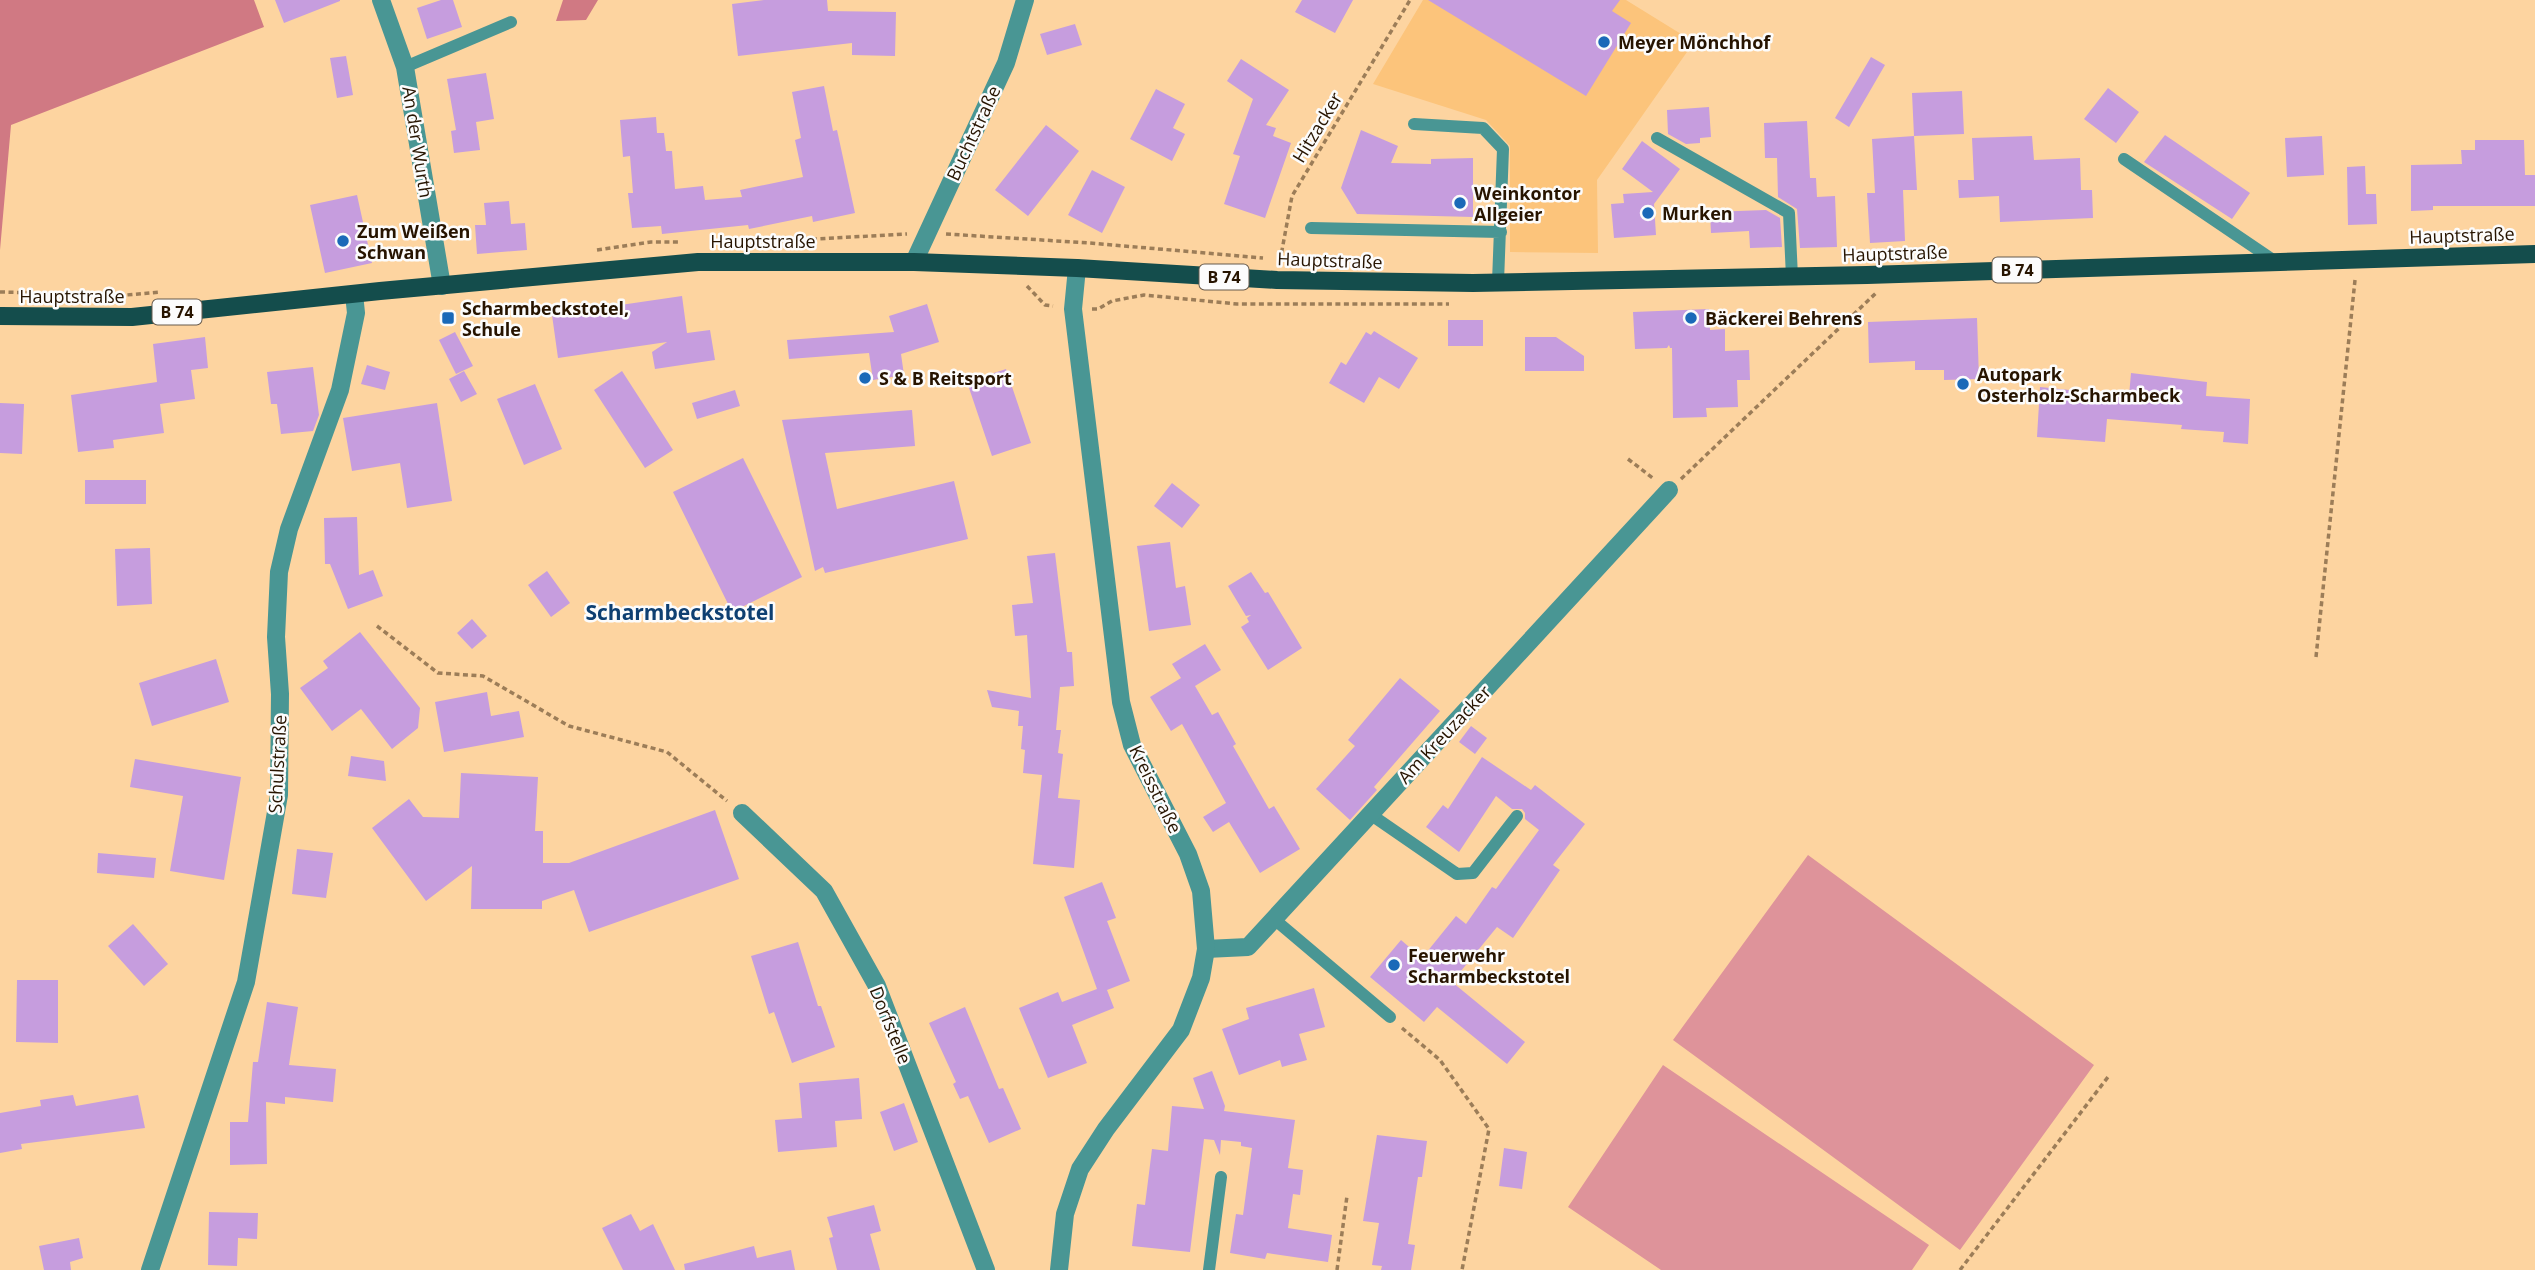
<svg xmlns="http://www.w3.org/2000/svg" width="2535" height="1270" font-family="'Open Sans',sans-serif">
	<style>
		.built { fill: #fcc47b }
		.green { fill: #de939a }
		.forest { fill: #d07983 }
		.building { fill: #c69dde }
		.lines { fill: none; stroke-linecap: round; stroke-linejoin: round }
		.path { stroke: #9c7d58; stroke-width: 3.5; stroke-dasharray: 5 3.5; stroke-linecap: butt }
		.service { stroke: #499694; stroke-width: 12 }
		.minor { stroke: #499694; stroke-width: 18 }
		.tertiary { stroke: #499694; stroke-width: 18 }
		.primary { stroke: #144d4c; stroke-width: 18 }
		.poi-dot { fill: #1b69b8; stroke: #fcfcfc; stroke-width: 2.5 }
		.labels { text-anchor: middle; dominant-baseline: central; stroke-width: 5; stroke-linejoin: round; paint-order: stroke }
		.shield { fill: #fcfcfc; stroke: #675a4c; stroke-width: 2 }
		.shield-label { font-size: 16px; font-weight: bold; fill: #271400 }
		.poi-label { font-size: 18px; font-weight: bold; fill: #271400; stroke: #fcfcfc; text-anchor: start }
		.street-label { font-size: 18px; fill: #271400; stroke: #fcfcfc }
		.quarter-label { font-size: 21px; font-weight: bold; fill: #0e3f71; stroke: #fcfcfc }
	</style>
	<rect width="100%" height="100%" fill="#fdd4a0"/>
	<path class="built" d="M 1423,0 L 1626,0 L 1694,42 L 1597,180 L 1598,253 L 1510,252 L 1510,146 L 1486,120 L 1373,84 Z"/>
	<path class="green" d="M 1808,855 L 2094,1065 L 1960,1250 L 1673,1040 Z
		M 1663,1065 L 1929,1245 L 1912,1270 L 1661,1270 L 1568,1207 Z"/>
	<path class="forest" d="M 0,0 L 254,0 L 264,27 L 11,125 L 0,250 Z
		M 563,0 L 598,0 L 586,20 L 556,21 Z"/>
	<path class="building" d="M 275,0 L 340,0 L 340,1 L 284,23 Z
		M 441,0 L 453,0 L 462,27 L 427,39 L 417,8 Z
		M 764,0 L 827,0 L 828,11 L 896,12 L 895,56 L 852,55 L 852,43 L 738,56 L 732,4 Z
		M 1302,0 L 1353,0 L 1335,33 L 1295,12 Z
		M 1428,0 L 1620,0 L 1612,11 L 1631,23 L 1586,96 Z
		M 1075,24 L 1082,45 L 1047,55 L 1040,34 Z
		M 346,56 L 353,95 L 337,98 L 330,58 Z
		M 1871,57 L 1885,65 L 1849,127 L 1835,118 Z
		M 1241,59 L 1289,90 L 1266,125 L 1276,128 L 1273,136 L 1291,143 L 1265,218 L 1224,204 L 1240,156 L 1233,154 L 1253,99 L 1227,81 Z
		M 486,73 L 494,119 L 476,122 L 480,150 L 454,153 L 451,131 L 456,130 L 447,79 Z
		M 824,86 L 833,131 L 837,130 L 855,213 L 813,222 L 812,216 L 749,229 L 748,225 L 662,234 L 661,226 L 632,228 L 628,193 L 633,193 L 630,156 L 623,157 L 620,120 L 656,117 L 657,133 L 664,133 L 666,151 L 672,151 L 675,189 L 703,186 L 705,200 L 742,197 L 740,190 L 803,177 L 795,140 L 801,138 L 792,92 Z
		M 2108,88 L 2139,112 L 2116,143 L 2084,119 Z
		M 1156,89 L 1185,104 L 1173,128 L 1185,134 L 1172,161 L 1130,139 Z
		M 1962,91 L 1964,134 L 1914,136 L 1912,93 Z
		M 1709,107 L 1711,137 L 1700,138 L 1700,143 L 1686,144 L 1668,134 L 1667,110 Z
		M 1807,121 L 1810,178 L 1816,178 L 1817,197 L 1835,196 L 1837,247 L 1800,248 L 1797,209 L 1778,197 L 1777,158 L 1765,158 L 1764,123 Z
		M 1046,125 L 1079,151 L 1028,216 L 995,190 Z
		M 1361,130 L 1398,146 L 1391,163 L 1431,164 L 1431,159 L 1473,158 L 1473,217 L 1357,214 L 1341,188 Z
		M 2165,135 L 2250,193 L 2232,219 L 2144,162 Z
		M 1914,136 L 1917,190 L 1903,190 L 1905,241 L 1870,243 L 1867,193 L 1875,193 L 1872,139 Z
		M 2032,136 L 2034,160 L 2080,158 L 2081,190 L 2092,190 L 2093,218 L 2000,222 L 1999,196 L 1959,198 L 1958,180 L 1974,180 L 1972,138 Z
		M 2322,136 L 2324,175 L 2287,177 L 2285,138 Z
		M 2475,140 L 2524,140 L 2525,175 L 2535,175 L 2535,206 L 2433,206 L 2433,210 L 2411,211 L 2411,165 L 2462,164 L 2461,150 L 2475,150 Z
		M 1642,141 L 1680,169 L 1654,204 L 1656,235 L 1614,238 L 1611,204 L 1624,203 L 1623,194 L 1653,192 L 1622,169 Z
		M 2365,166 L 2366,194 L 2376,194 L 2377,224 L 2348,225 L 2347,167 Z
		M 1092,170 L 1125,187 L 1102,233 L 1068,215 Z
		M 357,195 L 372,263 L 325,273 L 310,205 Z
		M 509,201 L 511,224 L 525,223 L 527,250 L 477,254 L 475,225 L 486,225 L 484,203 Z
		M 1766,210 L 1780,218 L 1782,247 L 1750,248 L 1749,231 L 1711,233 L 1710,212 Z
		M 682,296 L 687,333 L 710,330 L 715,360 L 655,369 L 652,352 L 667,342 L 558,358 L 552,315 Z
		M 927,304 L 939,342 L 901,354 L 904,375 L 873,380 L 869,353 L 789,359 L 787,340 L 894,332 L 889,316 Z
		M 1709,309 L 1710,330 L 1725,329 L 1725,351 L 1749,350 L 1750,380 L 1737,380 L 1738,407 L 1706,408 L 1707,417 L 1673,418 L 1672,348 L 1670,348 L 1669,345 L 1667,348 L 1635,349 L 1633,312 Z
		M 1977,318 L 1979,379 L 1944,380 L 1944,370 L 1915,370 L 1915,361 L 1869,363 L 1868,322 Z
		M 1448,320 L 1483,320 L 1483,346 L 1448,346 Z
		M 1374,331 L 1418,358 L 1399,389 L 1379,377 L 1364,403 L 1329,383 L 1341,362 L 1346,365 L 1366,332 L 1371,335 Z
		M 455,332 L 473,366 L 456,374 L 439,340 Z
		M 205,337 L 208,368 L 191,370 L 195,399 L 160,404 L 164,433 L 113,440 L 114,448 L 78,452 L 71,395 L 157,382 L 153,344 Z
		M 1525,337 L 1556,337 L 1584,356 L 1584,371 L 1525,371 Z
		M 367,365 L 390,372 L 385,390 L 361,384 Z
		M 313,367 L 319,415 L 313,431 L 281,434 L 277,404 L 271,404 L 267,372 Z
		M 1006,369 L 1031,443 L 992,456 L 967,382 Z
		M 464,371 L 477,394 L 461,402 L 449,379 Z
		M 622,371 L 673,450 L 645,468 L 594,390 Z
		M 2131,373 L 2207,382 L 2206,396 L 2250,399 L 2248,444 L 2223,442 L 2224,432 L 2181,429 L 2182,425 L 2107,419 L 2105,442 L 2037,437 L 2040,387 L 2129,396 Z
		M 535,384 L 562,449 L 524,465 L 497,399 Z
		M 735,390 L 740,406 L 697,419 L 692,403 Z
		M 0,403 L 24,404 L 22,454 L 0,453 Z
		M 437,403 L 452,501 L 407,508 L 400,463 L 352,471 L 343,418 Z
		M 912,410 L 915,446 L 825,453 L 837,509 L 954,481 L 968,539 L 825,573 L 823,567 L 815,571 L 782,420 Z
		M 743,458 L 802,577 L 732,612 L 673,492 Z
		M 85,480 L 146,480 L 146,504 L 85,504 Z
		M 1172,483 L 1200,505 L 1182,528 L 1154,506 Z
		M 357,517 L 359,575 L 373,570 L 383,596 L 348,609 L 330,564 L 325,564 L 324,518 Z
		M 1170,542 L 1176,588 L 1185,586 L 1191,625 L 1149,631 L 1137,546 Z
		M 150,548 L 152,604 L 117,606 L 115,549 Z
		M 1055,553 L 1067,652 L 1072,652 L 1074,686 L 1060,687 L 1056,730 L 1061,730 L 1058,753 L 1063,754 L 1058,798 L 1080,800 L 1074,868 L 1033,864 L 1042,775 L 1023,773 L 1025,750 L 1021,749 L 1023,726 L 1018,726 L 1019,711 L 992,707 L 987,690 L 1031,698 L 1027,635 L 1015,636 L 1012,605 L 1033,603 L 1027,556 Z
		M 547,571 L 570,603 L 551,617 L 528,585 Z
		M 1251,572 L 1265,593 L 1268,592 L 1302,648 L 1268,670 L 1241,627 L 1249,622 L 1247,618 L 1251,615 L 1246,616 L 1228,586 Z
		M 472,619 L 487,636 L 472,649 L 457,633 Z
		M 360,632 L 420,708 L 418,728 L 392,749 L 361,709 L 332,731 L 300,688 L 328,668 L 323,661 Z
		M 1205,644 L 1221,670 L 1195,686 L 1212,715 L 1218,712 L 1236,744 L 1233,746 L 1269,809 L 1274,806 L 1300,849 L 1260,873 L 1229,822 L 1213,832 L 1203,817 L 1226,803 L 1182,724 L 1171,731 L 1150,697 L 1181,678 L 1172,664 Z
		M 216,659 L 229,702 L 152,726 L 139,683 Z
		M 1400,678 L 1440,711 L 1374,787 L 1377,790 L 1350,820 L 1316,789 L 1355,746 L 1348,740 Z
		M 487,692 L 491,716 L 519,711 L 524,737 L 444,752 L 435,702 Z
		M 1471,726 L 1487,738 L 1475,754 L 1459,742 Z
		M 351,756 L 384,761 L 386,781 L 348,776 Z
		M 1482,757 L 1531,790 L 1535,785 L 1585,824 L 1553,865 L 1560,870 L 1513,938 L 1497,927 L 1452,982 L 1525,1042 L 1507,1064 L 1437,1007 L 1424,1022 L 1370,977 L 1401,940 L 1422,958 L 1456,916 L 1466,924 L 1492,887 L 1496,889 L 1539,830 L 1525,819 L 1525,813 L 1522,809 L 1512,809 L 1496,796 L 1459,852 L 1426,827 L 1443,805 L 1448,809 Z
		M 135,759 L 241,777 L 224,880 L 170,871 L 183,796 L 130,787 Z
		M 461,773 L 538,777 L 535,831 L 543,831 L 543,863 L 569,863 L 715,810 L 739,879 L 589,932 L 574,890 L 542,901 L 542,909 L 471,909 L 472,866 L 426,901 L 372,828 L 409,799 L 423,817 L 459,818 Z
		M 297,849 L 333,853 L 326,898 L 292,894 Z
		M 98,853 L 156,858 L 154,878 L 97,873 Z
		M 1102,882 L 1116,918 L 1107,921 L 1130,981 L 1107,990 L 1114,1008 L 1072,1025 L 1087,1063 L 1048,1078 L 1019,1008 L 1058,992 L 1062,1002 L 1097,989 L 1064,897 Z
		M 133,924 L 168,964 L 144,986 L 108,946 Z
		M 798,942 L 818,1006 L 821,1006 L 835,1047 L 792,1063 L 774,1012 L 769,1014 L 751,956 Z
		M 17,980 L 58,980 L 58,1043 L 16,1042 Z
		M 1314,988 L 1325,1027 L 1299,1034 L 1307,1060 L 1282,1067 L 1280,1060 L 1239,1075 L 1222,1029 L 1249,1019 L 1246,1008 Z
		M 267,1002 L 298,1007 L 289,1065 L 336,1069 L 333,1102 L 285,1097 L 285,1104 L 266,1102 L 267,1164 L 230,1165 L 230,1122 L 248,1122 L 253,1062 L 258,1062 Z
		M 965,1007 L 999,1089 L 1003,1088 L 1021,1129 L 989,1143 L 968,1096 L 960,1099 L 953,1084 L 956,1082 L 929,1023 Z
		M 1212,1071 L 1225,1106 L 1224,1111 L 1295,1120 L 1288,1168 L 1303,1170 L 1300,1195 L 1293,1194 L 1288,1228 L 1332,1235 L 1328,1262 L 1267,1253 L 1265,1259 L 1230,1253 L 1236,1214 L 1243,1215 L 1252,1148 L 1241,1146 L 1241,1142 L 1221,1140 L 1220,1155 L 1214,1140 L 1204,1139 L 1190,1252 L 1132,1246 L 1137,1204 L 1145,1205 L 1152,1149 L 1168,1151 L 1172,1106 L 1204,1109 L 1193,1078 Z
		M 859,1078 L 862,1119 L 835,1121 L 837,1147 L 778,1152 L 775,1120 L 802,1118 L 799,1083 Z
		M 73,1095 L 76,1106 L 138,1095 L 145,1128 L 21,1144 L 22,1149 L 0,1153 L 0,1113 L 41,1106 L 40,1100 Z
		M 904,1103 L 918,1142 L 894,1151 L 880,1112 Z
		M 1377,1135 L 1427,1141 L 1422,1177 L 1418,1177 L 1408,1244 L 1415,1245 L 1411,1270 L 1381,1270 L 1382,1266 L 1372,1265 L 1379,1223 L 1363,1221 Z
		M 1504,1148 L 1527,1152 L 1522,1189 L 1499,1186 Z
		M 874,1205 L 881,1231 L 870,1234 L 880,1270 L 837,1270 L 829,1238 L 833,1237 L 827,1217 Z
		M 209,1212 L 258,1213 L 257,1239 L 238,1238 L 237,1266 L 208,1265 Z
		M 631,1214 L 640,1231 L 653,1224 L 675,1270 L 623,1270 L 602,1228 Z
		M 79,1238 L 83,1258 L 70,1262 L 71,1270 L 44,1270 L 39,1246 Z
		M 754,1246 L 757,1258 L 791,1250 L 795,1270 L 685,1270 L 684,1264 Z"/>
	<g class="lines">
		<path class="path" d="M 946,234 L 1090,243 L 1263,258
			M 778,241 L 907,234
			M 597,250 L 651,242 L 680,242
			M 1280,261 L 1292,196 L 1410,0
			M 1027,286 L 1045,305 L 1053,306
			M 0,292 L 126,295 L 161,292
			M 1092,309 L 1098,309 L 1112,301 L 1144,295 L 1237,304 L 1449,304
			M 1628,459 L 1654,479
			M 1681,479 L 1876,293
			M 377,626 L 438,673 L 483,676 L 569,726 L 667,752 L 727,801
			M 2316,657 L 2355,280
			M 1402,1028 L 1440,1060 L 1489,1129 L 1462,1270
			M 1337,1270 L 1347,1196
			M 1960,1270 L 2108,1077"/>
		<path class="service" d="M 405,67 L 511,22
			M 1414,124 L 1483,128 L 1503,149 L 1498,282
			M 1657,138 L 1789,213 L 1792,277
			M 2124,159 L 2276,262
			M 1311,228 L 1501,232
			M 1370,814 L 1457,874 L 1473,873 L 1517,816
			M 1274,919 L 1390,1017
			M 1209,1270 L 1221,1177"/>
		<path class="minor" d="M 381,0 L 405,67 L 442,286
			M 914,262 L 1006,63 L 1025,0
			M 742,813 L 824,891 L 877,986 L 986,1270
			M 1206,949 L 1248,947 L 1669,490
			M 150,1270 L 246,982 L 279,795 L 280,694 L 276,637 L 279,572 L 289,529 L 340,390 L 356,313 L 354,294"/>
		<path class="tertiary" d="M 1059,1270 L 1065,1214 L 1080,1169 L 1106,1129 L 1181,1030 L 1201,978 L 1206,949 L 1201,891 L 1188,854 L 1132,745 L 1121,702 L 1073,309 L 1077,268"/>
		<path class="primary" d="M 0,316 L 132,317 L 380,291 L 698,262 L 914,262 L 1077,268 L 1277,280 L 1473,283 L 1867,275 L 2535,254"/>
	</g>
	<g class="poi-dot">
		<circle cx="1604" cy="42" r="7"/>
		<circle cx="1460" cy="203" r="7"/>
		<circle cx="1648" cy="213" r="7"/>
		<circle cx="343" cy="241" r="7"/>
		<rect x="441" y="311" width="14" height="14" rx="3.5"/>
		<circle cx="1691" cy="318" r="7"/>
		<circle cx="865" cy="378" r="7"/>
		<circle cx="1963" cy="384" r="7"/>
		<circle cx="1394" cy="965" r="7"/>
	</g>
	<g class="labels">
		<g class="shield">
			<rect x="1992.5" y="257.5" width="49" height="25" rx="5"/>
			<rect x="1199.5" y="264.5" width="49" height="25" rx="5"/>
			<rect x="152.5" y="299.5" width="49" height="25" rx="5"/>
		</g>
		<g class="shield-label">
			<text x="2017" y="270">B 74</text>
			<text x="1224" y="277">B 74</text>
			<text x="177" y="312">B 74</text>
		</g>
		<g class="poi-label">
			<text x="1618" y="42">Meyer Mönchhof</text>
			<text x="1474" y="193">Weinkontor<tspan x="1474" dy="21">Allgeier</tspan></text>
			<text x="1662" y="213">Murken</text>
			<text x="357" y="231">Zum Weißen<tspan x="357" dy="21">Schwan</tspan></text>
			<text x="462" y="308">Scharmbeckstotel,<tspan x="462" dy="21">Schule</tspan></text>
			<text x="1705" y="318">Bäckerei Behrens</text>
			<text x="1977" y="374">Autopark<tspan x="1977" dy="21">Osterholz-Scharmbeck</tspan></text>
			<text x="879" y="378">S &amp; B Reitsport</text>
			<text x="1408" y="955">Feuerwehr<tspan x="1408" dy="21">Scharmbeckstotel</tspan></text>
		</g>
		<g class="street-label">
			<text transform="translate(1317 127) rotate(-59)">Hitzacker</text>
			<text transform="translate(973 133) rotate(-65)">Buchtstraße</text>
			<text transform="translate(418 142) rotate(81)">An der Wurth</text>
			<text transform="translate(2462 235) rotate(-2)">Hauptstraße</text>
			<text x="763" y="241">Hauptstraße</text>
			<text transform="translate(1895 253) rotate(-2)">Hauptstraße</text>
			<text transform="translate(1330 260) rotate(2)">Hauptstraße</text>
			<text x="72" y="296">Hauptstraße</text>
			<text transform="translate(1444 734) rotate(-47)">Am Kreuzacker</text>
			<text transform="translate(277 764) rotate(-87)">Schulstraße</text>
			<text transform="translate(1156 789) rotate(64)">Kreisstraße</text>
			<text transform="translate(891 1025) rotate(68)">Dorfstelle</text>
		</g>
		<g class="quarter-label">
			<text x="680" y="612">Scharmbeckstotel</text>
		</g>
	</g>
</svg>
